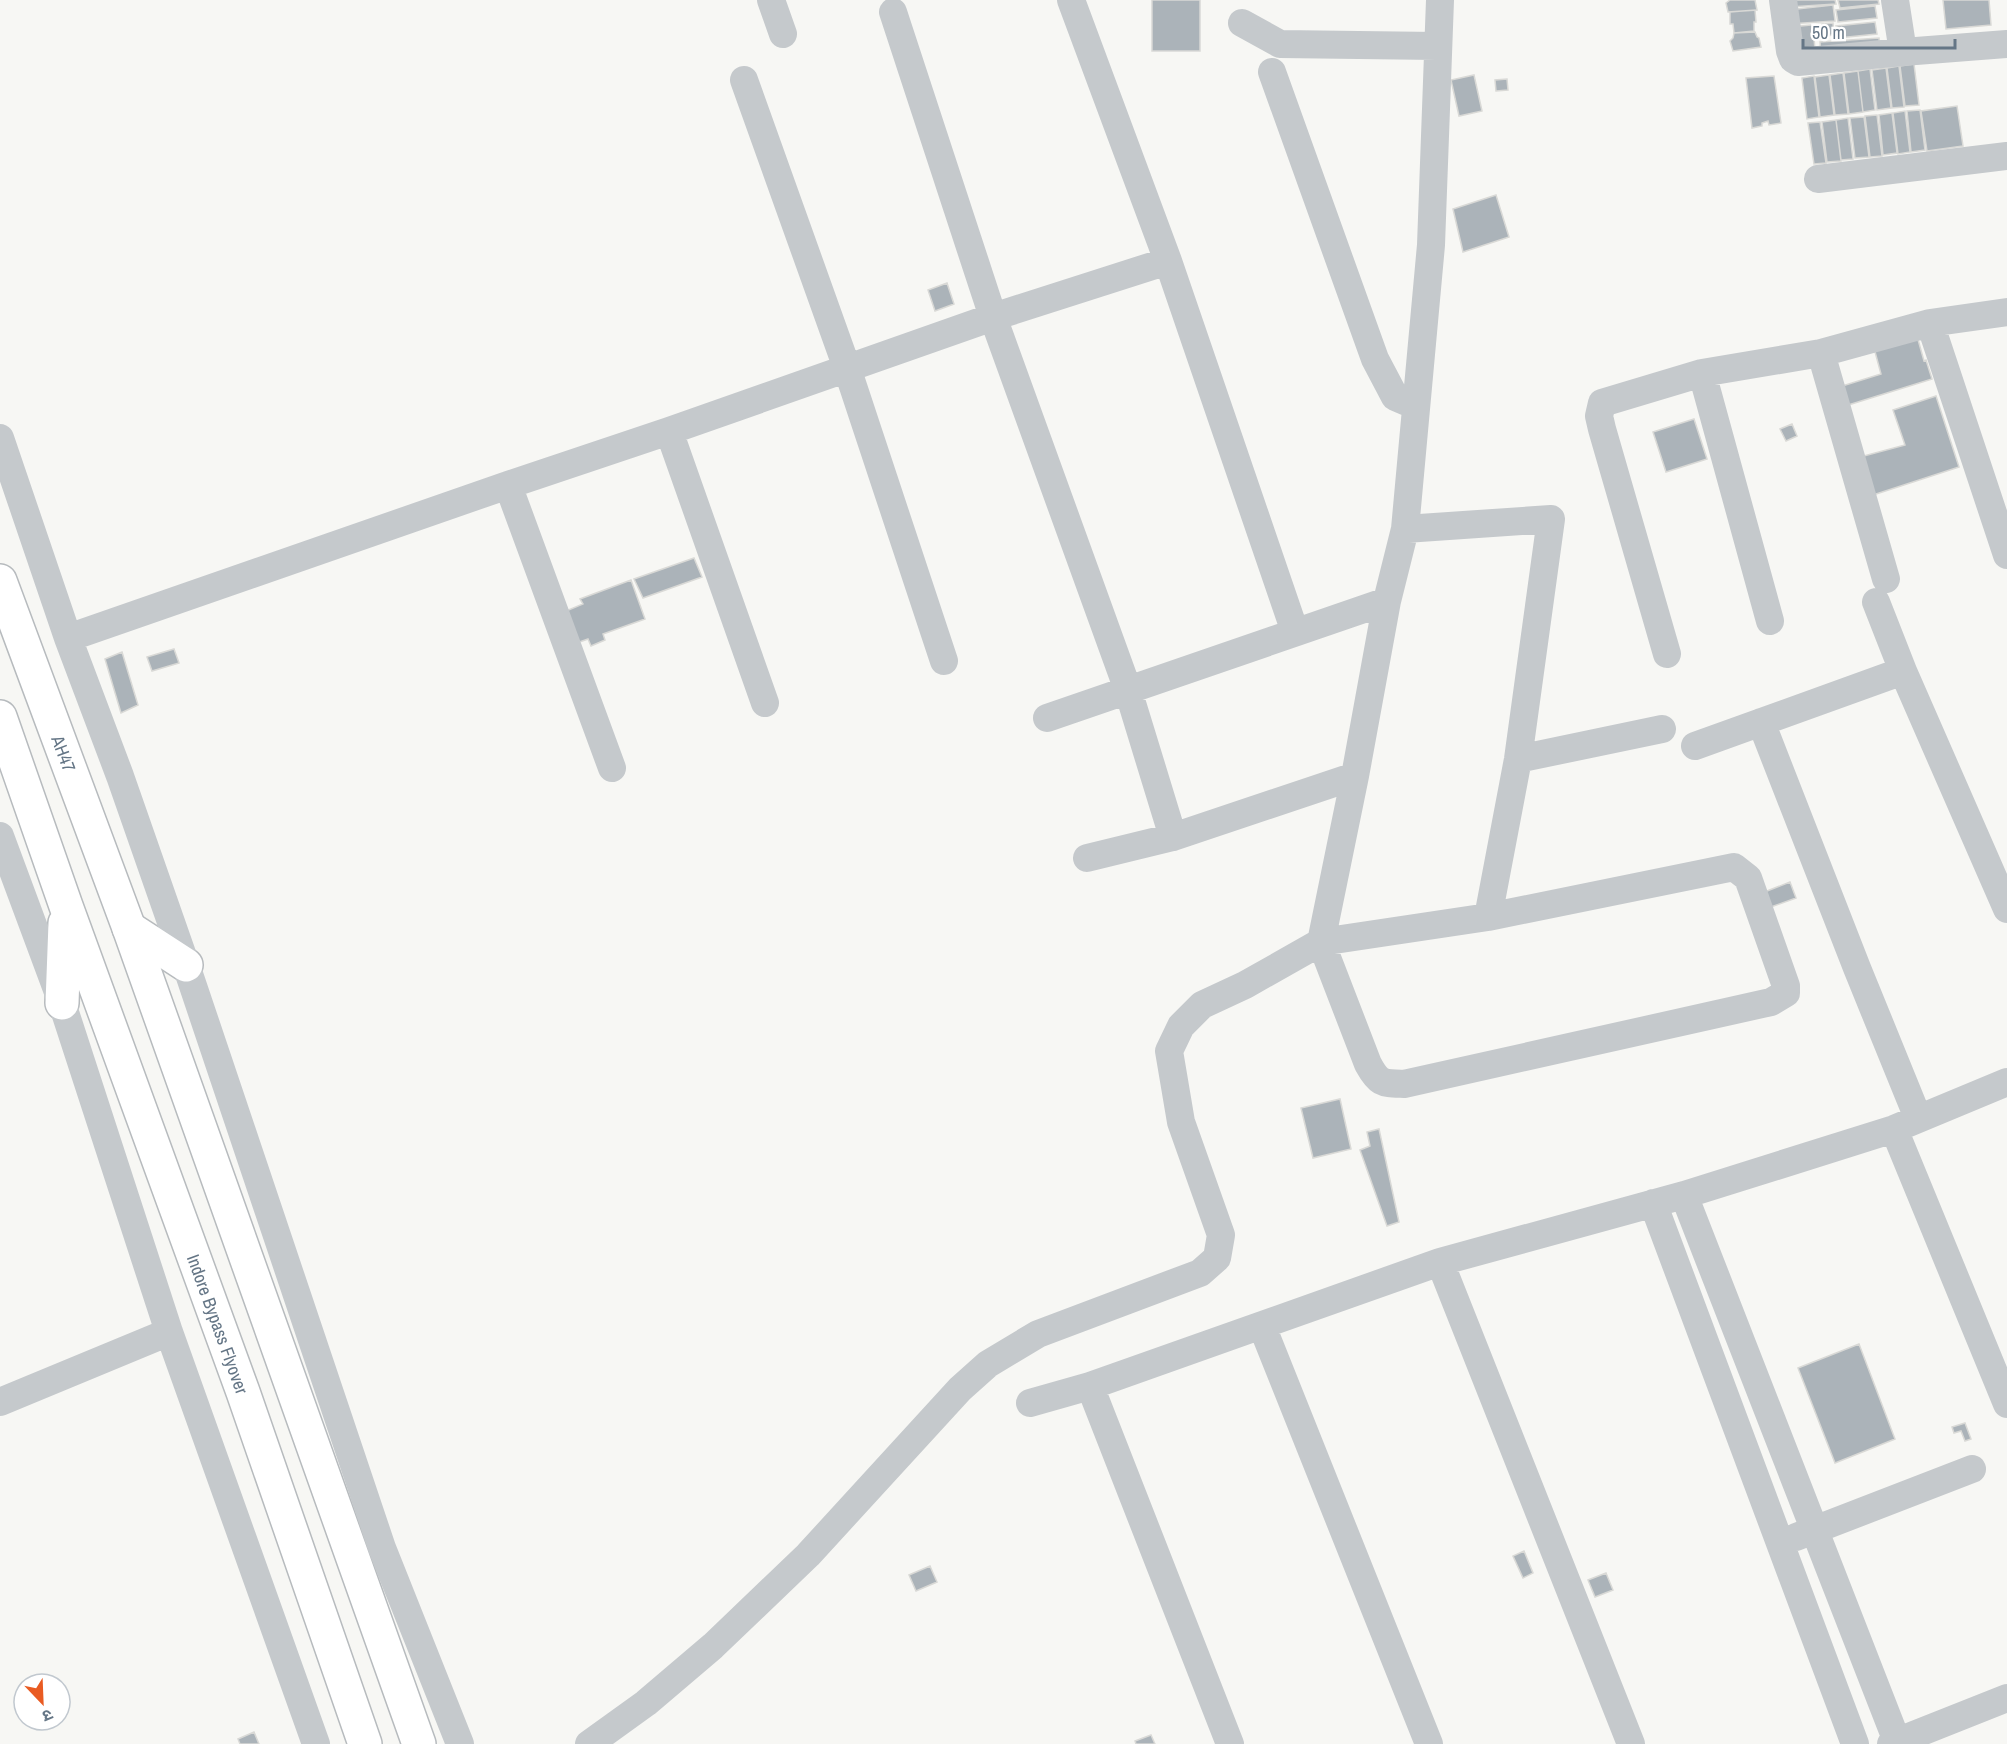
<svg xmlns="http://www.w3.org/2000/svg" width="2007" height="1744" font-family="'Archivo Narrow','Noto Sans Devanagari',sans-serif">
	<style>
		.building { fill: #abb3b9; stroke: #d9d9d6; stroke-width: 1.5 }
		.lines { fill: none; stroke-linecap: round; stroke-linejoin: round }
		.highway-casing { stroke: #b7bbbe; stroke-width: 36 }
		.minor { stroke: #c5c9cc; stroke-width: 28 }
		.highway { stroke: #fff; stroke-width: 33 }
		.labels { text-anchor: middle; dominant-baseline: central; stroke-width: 6; stroke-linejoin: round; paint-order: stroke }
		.street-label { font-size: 18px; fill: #657686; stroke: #fff }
	</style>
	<rect width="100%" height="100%" fill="#f7f7f4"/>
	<path class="building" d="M 1152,0 L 1200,0 L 1200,51 L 1152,51 Z
		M 1730,0 L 1755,0 L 1757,10 L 1728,12 L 1726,3 Z
		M 1788,0 L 1835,0 L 1836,4 L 1789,7 Z
		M 1838,0 L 1878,0 L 1879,4 L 1840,8 Z
		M 1943,0 L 1989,0 L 1991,25 L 1946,29 Z
		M 1833,5 L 1835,21 L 1788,24 L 1788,10 Z
		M 1875,6 L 1877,18 L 1838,22 L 1836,10 Z
		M 1755,10 L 1756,22 L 1754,22 L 1754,31 L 1734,33 L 1733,24 L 1730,24 L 1730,12 Z
		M 1875,22 L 1877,34 L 1838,38 L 1836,26 Z
		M 1833,23 L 1834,35 L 1814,37 L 1815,51 L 1797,52 L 1790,27 Z
		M 1755,32 L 1757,37 L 1759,38 L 1761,47 L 1733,51 L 1730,41 L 1733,38 L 1734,33 Z
		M 1879,38 L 1880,50 L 1821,55 L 1820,42 Z
		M 1914,64 L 1919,105 L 1905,106 L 1900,66 Z
		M 1899,66 L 1904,107 L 1892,108 L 1887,68 Z
		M 1886,68 L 1891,108 L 1877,110 L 1872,70 Z
		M 1870,69 L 1875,110 L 1863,112 L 1858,71 Z
		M 1858,71 L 1863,112 L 1849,114 L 1844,73 Z
		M 1843,73 L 1848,114 L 1835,115 L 1830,75 Z
		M 1474,75 L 1482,111 L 1459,116 L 1451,80 Z
		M 1829,75 L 1834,115 L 1820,117 L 1815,77 Z
		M 1774,76 L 1781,123 L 1769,125 L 1768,121 L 1762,123 L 1762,126 L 1752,128 L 1746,78 Z
		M 1814,76 L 1819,117 L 1807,119 L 1802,78 Z
		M 1507,79 L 1508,90 L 1496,91 L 1495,80 Z
		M 1957,106 L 1963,146 L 1927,151 L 1921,111 Z
		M 1920,110 L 1925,150 L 1911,152 L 1907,111 Z
		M 1905,111 L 1910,152 L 1898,154 L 1893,113 Z
		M 1892,113 L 1897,153 L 1883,155 L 1879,115 Z
		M 1877,115 L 1882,156 L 1870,157 L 1865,116 Z
		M 1864,117 L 1869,157 L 1855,158 L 1850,118 Z
		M 1848,118 L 1853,159 L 1841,160 L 1836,120 Z
		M 1836,120 L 1841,161 L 1827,162 L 1822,122 Z
		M 1820,122 L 1826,163 L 1814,164 L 1808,123 Z
		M 1496,195 L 1509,237 L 1463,252 L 1453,209 Z
		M 947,283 L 954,304 L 935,311 L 928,290 Z
		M 1917,336 L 1924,361 L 1926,360 L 1932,379 L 1845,406 L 1839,387 L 1881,374 L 1874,348 Z
		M 1936,396 L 1959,467 L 1870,496 L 1860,457 L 1905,445 L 1893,410 Z
		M 1694,419 L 1707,459 L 1666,472 L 1653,432 Z
		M 1792,424 L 1797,436 L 1786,441 L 1780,429 Z
		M 694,558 L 702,577 L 643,598 L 634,579 Z
		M 631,580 L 645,619 L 603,634 L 605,640 L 591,646 L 588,639 L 571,645 L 559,614 L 583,604 L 580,599 Z
		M 174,649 L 179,663 L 152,671 L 147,657 Z
		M 122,652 L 138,705 L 121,713 L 105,659 Z
		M 1790,882 L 1796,898 L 1768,908 L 1762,893 Z
		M 1340,1099 L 1351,1149 L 1313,1158 L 1301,1108 Z
		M 1379,1129 L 1399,1222 L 1387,1226 L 1360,1150 L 1370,1146 L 1367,1132 Z
		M 1859,1344 L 1895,1439 L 1835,1463 L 1798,1368 Z
		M 1965,1423 L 1971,1439 L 1965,1441 L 1961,1431 L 1954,1433 L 1952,1427 Z
		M 1524,1551 L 1533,1573 L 1523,1578 L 1513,1556 Z
		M 930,1566 L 937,1582 L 916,1591 L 909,1575 Z
		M 1606,1573 L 1613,1590 L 1595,1597 L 1588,1580 Z
		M 254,1732 L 259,1744 L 240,1744 L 238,1739 Z
		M 1151,1735 L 1155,1744 L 1136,1744 L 1135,1741 Z"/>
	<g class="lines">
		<g class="highway-casing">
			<g id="highway">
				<path id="s1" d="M 0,581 L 129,928 L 419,1744"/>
				<path id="s2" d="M 0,717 L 66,906 L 243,1392 L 365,1744"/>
				<path d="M 129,928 L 186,965"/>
				<path d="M 62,1003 L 65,923"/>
			</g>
		</g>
		<path class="minor" d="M 771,0 L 783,34
			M 1071,0 L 1168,261 L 1295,632
			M 1783,0 L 1790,51 L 1793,59 L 1798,62 L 1903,52
			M 1895,0 L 1903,52 L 2007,44
			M 893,12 L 993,317 L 1128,690 L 1173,837
			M 1242,23 L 1280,44 L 1437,46
			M 1272,72 L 1375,359 L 1395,397 L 1416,406
			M 744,80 L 847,368 L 944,661
			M 1818,179 L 2007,156
			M 1930,323 L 2007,555
			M 1821,353 L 1886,579
			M 1702,373 L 1770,621
			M 669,431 L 765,703
			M 0,438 L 68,638 L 120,776 L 186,965 L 382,1548 L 460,1744
			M 508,485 L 612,768
			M 1405,529 L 1551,519 L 1518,759 L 1488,917
			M 1876,602 L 1903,671 L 2007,909
			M 68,638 L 508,485 L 669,431 L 993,317 L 1168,261
			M 1667,654 L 1602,429 L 1599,416 L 1602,403 L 1702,373 L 1821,353 L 1930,323 L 2007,312
			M 1047,718 L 1387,601
			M 1761,722 L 1857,968 L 1918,1118
			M 1695,746 L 1903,671
			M 1518,759 L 1662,729
			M 0,836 L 62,1003 L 169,1332 L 316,1744
			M 1087,858 L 1173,837 L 1355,776
			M 1734,867 L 1748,878 L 1786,986 L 1786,993 L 1771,1002 L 1404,1084 C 1382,1083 1379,1084 1368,1064 L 1321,942 L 1488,917 Z
			M 1894,1129 L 2007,1404
			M 1684,1195 L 1898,1744
			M 1653,1203 L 1855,1744
			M 1440,1262 L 1631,1744
			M 1262,1326 L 1429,1744
			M 1090,1386 L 1230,1744
			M 0,1402 L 169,1332
			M 1030,1403 L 1090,1386 L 1440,1262 L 1684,1195 L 1894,1129 L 2007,1082
			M 1796,1537 L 1972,1469
			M 589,1744 L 646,1703 L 713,1646 L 808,1555 L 960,1389 L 988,1364 L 1038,1334 L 1200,1273 L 1217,1258 L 1221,1235 L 1181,1122 L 1169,1051 L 1181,1026 L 1202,1005 L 1245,985 L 1321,942 L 1355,776 L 1387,601 L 1405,529 L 1431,245 L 1440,0
			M 1891,1744 L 2007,1698"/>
		<use href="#highway" class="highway"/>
	</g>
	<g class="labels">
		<g class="street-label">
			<text stroke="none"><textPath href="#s1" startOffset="184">AH47</textPath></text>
			<text stroke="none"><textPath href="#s2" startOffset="645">Indore Bypass Flyover</textPath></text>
		</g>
	</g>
	<g transform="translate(42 1702) rotate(157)"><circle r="28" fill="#ffffff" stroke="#c1c8cf" stroke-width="1.5"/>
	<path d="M0-4.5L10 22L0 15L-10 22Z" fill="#e95b22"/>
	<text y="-9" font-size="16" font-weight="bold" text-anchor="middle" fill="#657686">उ</text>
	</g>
	<path d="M1803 39v9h152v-9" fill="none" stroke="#657686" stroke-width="3"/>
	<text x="1812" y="39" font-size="18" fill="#657686" stroke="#ffffff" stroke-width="4.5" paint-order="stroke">50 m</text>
</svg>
